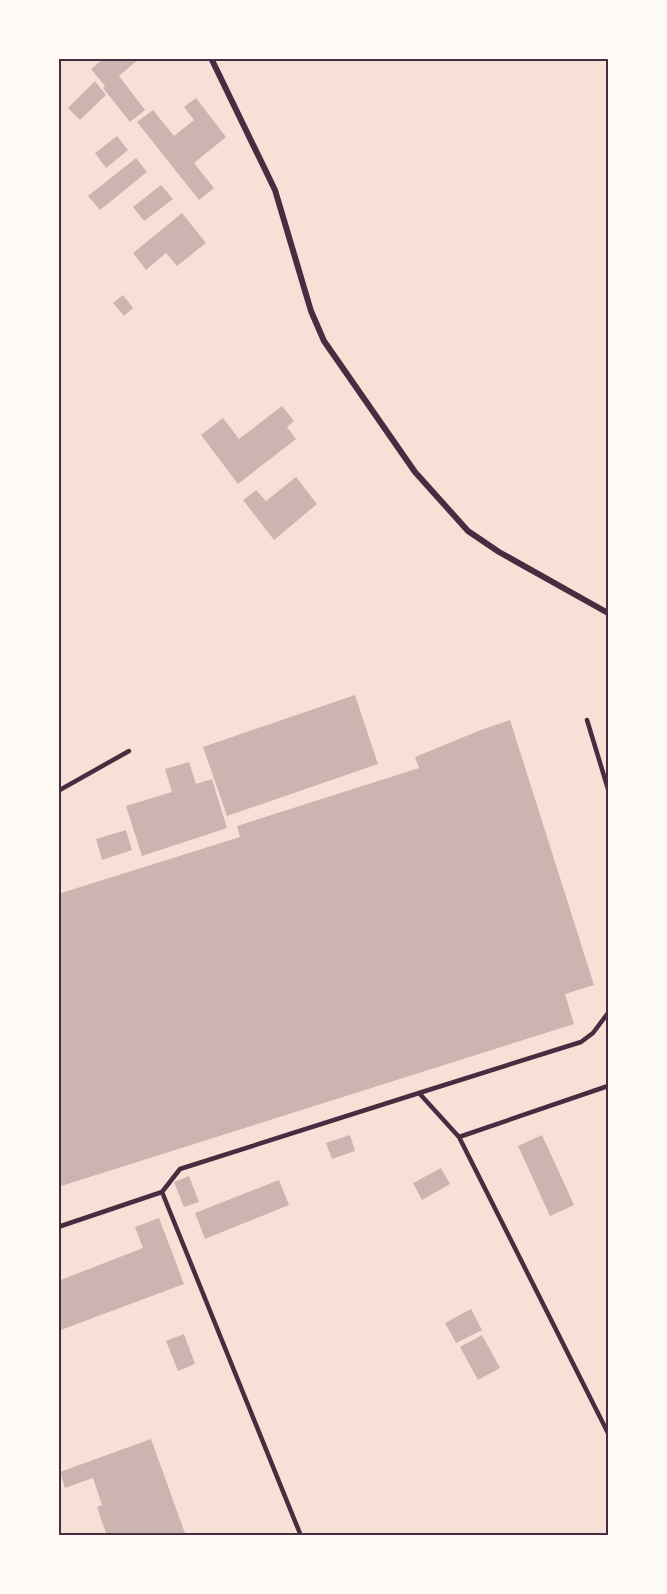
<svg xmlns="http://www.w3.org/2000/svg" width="667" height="1594" font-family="'Exo 2',sans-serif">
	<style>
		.building { fill: #ccb4b1 }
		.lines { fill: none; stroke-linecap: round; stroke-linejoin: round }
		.service { stroke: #4a2c40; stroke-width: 4.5 }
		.minor { stroke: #4a2c40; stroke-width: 6 }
		.neatline { fill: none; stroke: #4a2c40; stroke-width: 2 }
	</style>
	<rect width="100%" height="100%" fill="#f7e1d7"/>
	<path class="building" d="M 104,58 L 140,58 L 119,76 L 145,110 L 130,122 L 103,88 L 105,86 L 91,69 Z
		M 95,81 L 106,95 L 80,120 L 68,108 Z
		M 196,98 L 226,137 L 194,163 L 214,188 L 199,200 L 137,122 L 153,110 L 174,136 L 194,120 L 184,107 Z
		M 117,136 L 128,150 L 106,168 L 95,153 Z
		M 136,158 L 147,172 L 100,210 L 88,196 Z
		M 161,185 L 173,199 L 144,221 L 133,207 Z
		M 182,213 L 206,243 L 177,266 L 166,253 L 146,270 L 133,253 Z
		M 123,295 L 133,308 L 124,316 L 113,303 Z
		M 282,406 L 294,421 L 287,427 L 296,439 L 238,484 L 201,435 L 223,418 L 239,439 Z
		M 296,477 L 317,504 L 274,540 L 243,500 L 256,490 L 266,501 Z
		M 355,695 L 378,764 L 227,816 L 203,747 Z
		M 510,720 L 594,985 L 565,994 L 574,1024 L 58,1187 L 58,894 L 240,837 L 237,826 L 419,768 L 415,757 L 481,730 Z
		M 189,762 L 196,784 L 212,779 L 227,828 L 142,856 L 126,806 L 172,792 L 165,769 Z
		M 126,830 L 132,850 L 102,860 L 96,839 Z
		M 350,1135 L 355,1151 L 332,1159 L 326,1143 Z
		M 542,1135 L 574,1205 L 550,1216 L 518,1146 Z
		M 441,1168 L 450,1184 L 422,1200 L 413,1183 Z
		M 189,1176 L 199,1202 L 184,1207 L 174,1182 Z
		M 279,1180 L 289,1205 L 205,1239 L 195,1213 Z
		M 159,1218 L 184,1284 L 58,1331 L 58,1281 L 143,1248 L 135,1227 Z
		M 471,1309 L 482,1330 L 456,1343 L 445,1323 Z
		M 184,1334 L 195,1364 L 178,1371 L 166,1341 Z
		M 482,1335 L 500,1368 L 478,1380 L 460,1347 Z
		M 151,1439 L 186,1536 L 107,1536 L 97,1507 L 102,1505 L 93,1478 L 65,1488 L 60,1472 Z"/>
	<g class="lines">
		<path class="service" d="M 587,720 L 608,789
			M 58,791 L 129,751
			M 419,1093 L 581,1042 L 593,1033 L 608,1013
			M 459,1137 L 608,1433
			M 162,1192 L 301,1536
			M 58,1227 L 162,1192 L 180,1169 L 419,1093 L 459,1137 L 608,1086"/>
		<path class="minor" d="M 211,58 L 275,190 L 311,311 L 324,341 L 415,472 L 468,531 L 499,552 L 608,613"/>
	</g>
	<rect width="667" height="1594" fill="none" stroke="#fffaf5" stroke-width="120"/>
	<rect x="60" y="60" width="547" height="1474" class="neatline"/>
</svg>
